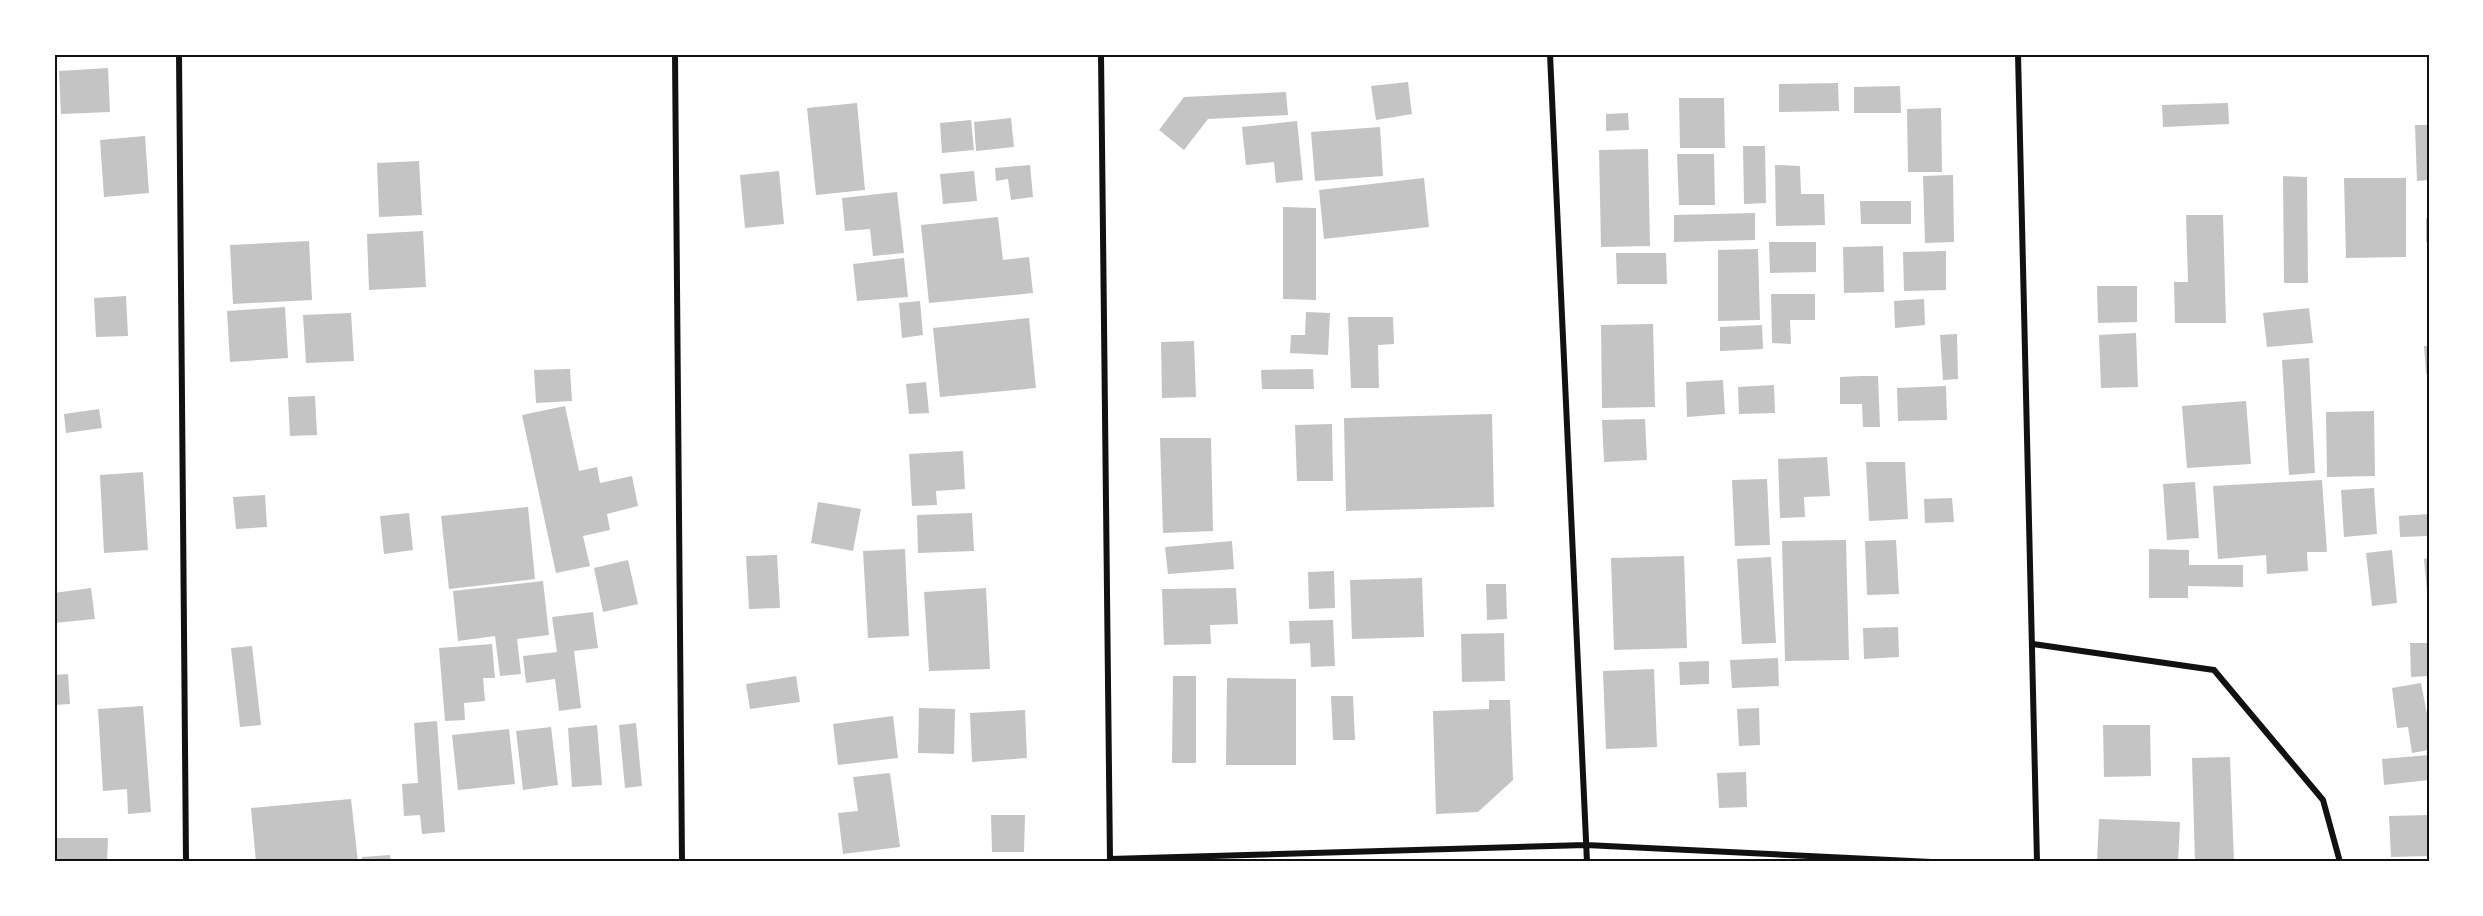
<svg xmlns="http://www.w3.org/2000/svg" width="2483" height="916" font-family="'Roboto Serif',serif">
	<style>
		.building { fill: #c4c4c4 }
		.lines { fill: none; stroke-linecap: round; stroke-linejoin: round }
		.minor { stroke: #111; stroke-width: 6 }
		.neatline { fill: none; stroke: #111; stroke-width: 2 }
	</style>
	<rect width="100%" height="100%" fill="#fff"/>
	<path class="building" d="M 108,68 L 110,112 L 61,114 L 59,71 Z
		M 1408,82 L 1412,114 L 1376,120 L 1371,86 Z
		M 1838,83 L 1839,111 L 1779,112 L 1779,84 Z
		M 1900,86 L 1901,113 L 1854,113 L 1854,87 Z
		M 1286,92 L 1288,115 L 1208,119 L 1184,150 L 1159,130 L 1184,97 Z
		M 1679,98 L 1724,98 L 1725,148 L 1680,148 Z
		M 857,103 L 865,190 L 816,195 L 807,108 Z
		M 2228,103 L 2229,124 L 2163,127 L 2162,105 Z
		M 1941,108 L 1942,172 L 1908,172 L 1907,109 Z
		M 1628,113 L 1629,130 L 1606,131 L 1606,114 Z
		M 1011,118 L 1014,147 L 976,151 L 974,122 Z
		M 971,120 L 974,150 L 942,153 L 940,123 Z
		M 1297,121 L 1303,180 L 1276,183 L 1274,162 L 1246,165 L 1242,127 Z
		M 2415,125 L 2429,125 L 2429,180 L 2417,181 Z
		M 1380,127 L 1383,176 L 1315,181 L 1311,132 Z
		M 145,136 L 149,193 L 104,197 L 100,140 Z
		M 1743,146 L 1765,146 L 1766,203 L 1744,204 Z
		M 1648,149 L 1650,246 L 1601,247 L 1599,150 Z
		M 1677,154 L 1714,154 L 1715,205 L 1679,205 Z
		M 419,161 L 422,215 L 379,217 L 377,163 Z
		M 1030,165 L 1033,197 L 1011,200 L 1008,179 L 996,181 L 995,168 Z
		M 1775,165 L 1800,166 L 1801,194 L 1824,194 L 1825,225 L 1776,226 Z
		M 779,171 L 784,224 L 745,228 L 740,175 Z
		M 974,171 L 977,201 L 943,204 L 940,174 Z
		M 1953,175 L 1954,242 L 1925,243 L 1923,176 Z
		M 2283,176 L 2307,177 L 2308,283 L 2284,283 Z
		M 1424,178 L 1429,227 L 1324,239 L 1319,190 Z
		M 2344,178 L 2406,178 L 2406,257 L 2346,258 Z
		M 897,192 L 904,253 L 873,256 L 870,229 L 845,231 L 842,198 Z
		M 1860,201 L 1911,201 L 1911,224 L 1861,224 Z
		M 1283,207 L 1316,208 L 1316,300 L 1283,299 Z
		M 1755,213 L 1755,240 L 1674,242 L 1674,215 Z
		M 2186,215 L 2223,215 L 2226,323 L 2175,323 L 2174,282 L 2188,282 Z
		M 998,217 L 1003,260 L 1029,257 L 1033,293 L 929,303 L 921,225 Z
		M 2426,218 L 2429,218 L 2429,242 L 2426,242 Z
		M 423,231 L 426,287 L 369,290 L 367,234 Z
		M 309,241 L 312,300 L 233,304 L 230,245 Z
		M 1769,242 L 1816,242 L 1816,272 L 1770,273 Z
		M 1883,246 L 1884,292 L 1844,293 L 1843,247 Z
		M 1758,249 L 1760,320 L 1718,321 L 1718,250 Z
		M 1946,251 L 1946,290 L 1904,291 L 1903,252 Z
		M 1616,253 L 1666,253 L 1667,284 L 1617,284 Z
		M 904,258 L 908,297 L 857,301 L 853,264 Z
		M 2097,286 L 2137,286 L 2137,322 L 2098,323 Z
		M 1771,294 L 1815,294 L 1815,320 L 1790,320 L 1791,344 L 1772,343 Z
		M 126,296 L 128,336 L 96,337 L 94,298 Z
		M 1924,299 L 1925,325 L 1895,328 L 1894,301 Z
		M 920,301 L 923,335 L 902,338 L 899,303 Z
		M 285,307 L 288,358 L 230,362 L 227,311 Z
		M 2309,308 L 2313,343 L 2267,347 L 2263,313 Z
		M 1306,312 L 1330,313 L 1328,355 L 1290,353 L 1291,335 L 1305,335 Z
		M 351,313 L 354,361 L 306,363 L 303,315 Z
		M 1348,317 L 1393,317 L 1394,344 L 1378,345 L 1379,388 L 1351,388 Z
		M 1029,318 L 1036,388 L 940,397 L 933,328 Z
		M 1653,324 L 1655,407 L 1602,408 L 1601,325 Z
		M 1762,325 L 1763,349 L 1720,351 L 1720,327 Z
		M 2136,333 L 2138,387 L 2101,388 L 2099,335 Z
		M 1957,334 L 1958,379 L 1943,380 L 1940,335 Z
		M 1194,341 L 1196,397 L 1162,398 L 1161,342 Z
		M 2424,346 L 2429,346 L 2429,374 L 2426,374 Z
		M 2309,358 L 2315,473 L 2289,475 L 2282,360 Z
		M 570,369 L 572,401 L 536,403 L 534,370 Z
		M 1313,369 L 1314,389 L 1262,389 L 1261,370 Z
		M 1861,376 L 1878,376 L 1880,427 L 1863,427 L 1862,404 L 1840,404 L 1840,377 Z
		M 1723,380 L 1725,414 L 1687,417 L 1686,382 Z
		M 926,382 L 929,413 L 909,414 L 906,384 Z
		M 1774,385 L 1775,413 L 1739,414 L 1738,387 Z
		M 1946,386 L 1947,420 L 1898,421 L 1897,388 Z
		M 315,396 L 317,435 L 290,436 L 288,397 Z
		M 2246,401 L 2251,464 L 2187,468 L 2182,406 Z
		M 565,406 L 579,471 L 597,467 L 600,483 L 632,476 L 638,506 L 607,514 L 610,530 L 583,536 L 590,566 L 556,573 L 522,415 Z
		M 99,409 L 102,428 L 66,433 L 64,414 Z
		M 2374,411 L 2375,476 L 2327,477 L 2326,412 Z
		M 1492,414 L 1494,507 L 1346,511 L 1344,418 Z
		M 1645,419 L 1647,460 L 1604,462 L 1602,420 Z
		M 1332,424 L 1333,481 L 1297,481 L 1295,425 Z
		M 1160,438 L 1211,438 L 1213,531 L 1163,533 Z
		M 963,451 L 965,489 L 936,491 L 937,505 L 912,506 L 909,454 Z
		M 1827,457 L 1830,496 L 1804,497 L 1805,517 L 1780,518 L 1778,459 Z
		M 1866,462 L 1905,462 L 1908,519 L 1869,521 Z
		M 143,472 L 148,550 L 104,553 L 100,475 Z
		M 1767,479 L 1770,545 L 1735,546 L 1732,480 Z
		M 2322,480 L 2327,552 L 2307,552 L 2308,571 L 2267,574 L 2266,555 L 2218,559 L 2213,486 Z
		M 2195,482 L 2199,538 L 2167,540 L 2163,484 Z
		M 2374,488 L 2377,534 L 2344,537 L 2341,490 Z
		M 265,495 L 267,527 L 236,529 L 233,497 Z
		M 1952,498 L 1954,522 L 1925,523 L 1924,499 Z
		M 818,502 L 861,509 L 853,551 L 811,543 Z
		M 528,507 L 535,579 L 449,589 L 441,516 Z
		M 409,513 L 413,550 L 384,554 L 380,516 Z
		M 972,513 L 974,551 L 918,553 L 917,515 Z
		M 2429,514 L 2429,536 L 2400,537 L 2399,516 Z
		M 1846,540 L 1849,660 L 1785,661 L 1782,541 Z
		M 1896,540 L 1899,594 L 1867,595 L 1865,541 Z
		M 1232,541 L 1234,569 L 1168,574 L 1165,547 Z
		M 905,549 L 909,636 L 868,638 L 863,551 Z
		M 2149,549 L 2189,550 L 2189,565 L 2243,565 L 2243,587 L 2188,586 L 2188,598 L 2149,598 Z
		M 2392,550 L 2397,603 L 2372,606 L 2366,553 Z
		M 777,555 L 780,608 L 749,609 L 746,556 Z
		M 1684,556 L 1687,648 L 1614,650 L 1611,558 Z
		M 1771,557 L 1776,643 L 1742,644 L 1737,559 Z
		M 2429,558 L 2429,592 L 2427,592 L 2424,559 Z
		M 628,560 L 638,604 L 603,612 L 594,568 Z
		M 1334,571 L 1335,608 L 1309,609 L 1308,572 Z
		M 1422,578 L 1424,637 L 1352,639 L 1350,580 Z
		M 543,581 L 549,635 L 517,639 L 521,674 L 500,676 L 495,636 L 458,641 L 453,591 Z
		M 1486,584 L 1506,584 L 1507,619 L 1487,620 Z
		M 91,588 L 95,619 L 54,623 L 54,593 Z
		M 986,588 L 990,669 L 929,671 L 924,592 Z
		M 1236,588 L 1238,624 L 1210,625 L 1211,644 L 1164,645 L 1162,589 Z
		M 593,612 L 598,648 L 574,651 L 581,708 L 559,711 L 555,679 L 526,683 L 523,656 L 557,652 L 552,617 Z
		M 1333,620 L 1335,666 L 1311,667 L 1310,643 L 1290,644 L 1289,621 Z
		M 1898,627 L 1899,657 L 1864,659 L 1863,628 Z
		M 1504,633 L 1505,681 L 1462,682 L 1461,634 Z
		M 2410,643 L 2429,643 L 2429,676 L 2411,677 Z
		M 492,644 L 495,678 L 483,678 L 485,701 L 464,703 L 465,720 L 445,721 L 439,648 Z
		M 252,646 L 261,725 L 240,727 L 231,648 Z
		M 1778,658 L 1779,686 L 1732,688 L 1730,660 Z
		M 1709,661 L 1709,684 L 1680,685 L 1679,662 Z
		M 1654,669 L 1657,747 L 1606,749 L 1603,671 Z
		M 68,674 L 70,704 L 54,705 L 54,675 Z
		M 796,676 L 800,702 L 750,709 L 746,684 Z
		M 1173,676 L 1196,676 L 1196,763 L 1172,763 Z
		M 1227,678 L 1296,679 L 1296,765 L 1226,765 Z
		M 2421,683 L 2429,724 L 2429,750 L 2412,753 L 2408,727 L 2397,728 L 2392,688 Z
		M 1331,696 L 1353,696 L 1355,740 L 1333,740 Z
		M 1489,700 L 1510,700 L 1513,780 L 1478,812 L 1436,814 L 1433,711 L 1489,709 Z
		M 143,706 L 151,812 L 128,814 L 127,789 L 103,791 L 98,709 Z
		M 919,708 L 955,709 L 954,754 L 918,753 Z
		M 1759,708 L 1760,745 L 1739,746 L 1737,709 Z
		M 1025,710 L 1027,758 L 972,762 L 970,713 Z
		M 893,716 L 898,758 L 838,765 L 833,724 Z
		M 437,721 L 445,832 L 422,834 L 420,815 L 404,816 L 402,784 L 418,783 L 414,723 Z
		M 636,723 L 642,786 L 625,788 L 619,725 Z
		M 597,725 L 602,785 L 572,787 L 568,728 Z
		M 2103,725 L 2150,725 L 2151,776 L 2104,777 Z
		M 551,727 L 558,785 L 523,790 L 516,731 Z
		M 509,729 L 515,784 L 458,790 L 452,735 Z
		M 2429,755 L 2429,780 L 2384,785 L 2382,759 Z
		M 2230,757 L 2234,862 L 2195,862 L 2192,758 Z
		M 1746,772 L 1747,807 L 1719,808 L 1717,773 Z
		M 890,773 L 900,847 L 843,854 L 838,813 L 858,811 L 853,777 Z
		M 351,799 L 358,862 L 256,862 L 251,808 Z
		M 991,815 L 1025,815 L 1024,852 L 992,852 Z
		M 2429,815 L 2429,856 L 2391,857 L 2389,816 Z
		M 2099,819 L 2180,822 L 2178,862 L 2097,862 Z
		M 54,838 L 108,838 L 107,862 L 54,862 Z
		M 390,855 L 391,862 L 362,862 L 362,857 Z"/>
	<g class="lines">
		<path class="minor" d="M 179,54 L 186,862
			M 675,54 L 682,862
			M 1101,54 L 1110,861
			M 1550,54 L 1587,862
			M 2018,54 L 2037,862
			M 2033,644 L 2214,670 L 2323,800 L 2340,862
			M 1110,859 L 1586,845 L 1931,862"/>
	</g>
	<rect width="2483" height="916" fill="none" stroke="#ffffff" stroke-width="111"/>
	<rect x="56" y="56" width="2372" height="804" class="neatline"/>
</svg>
